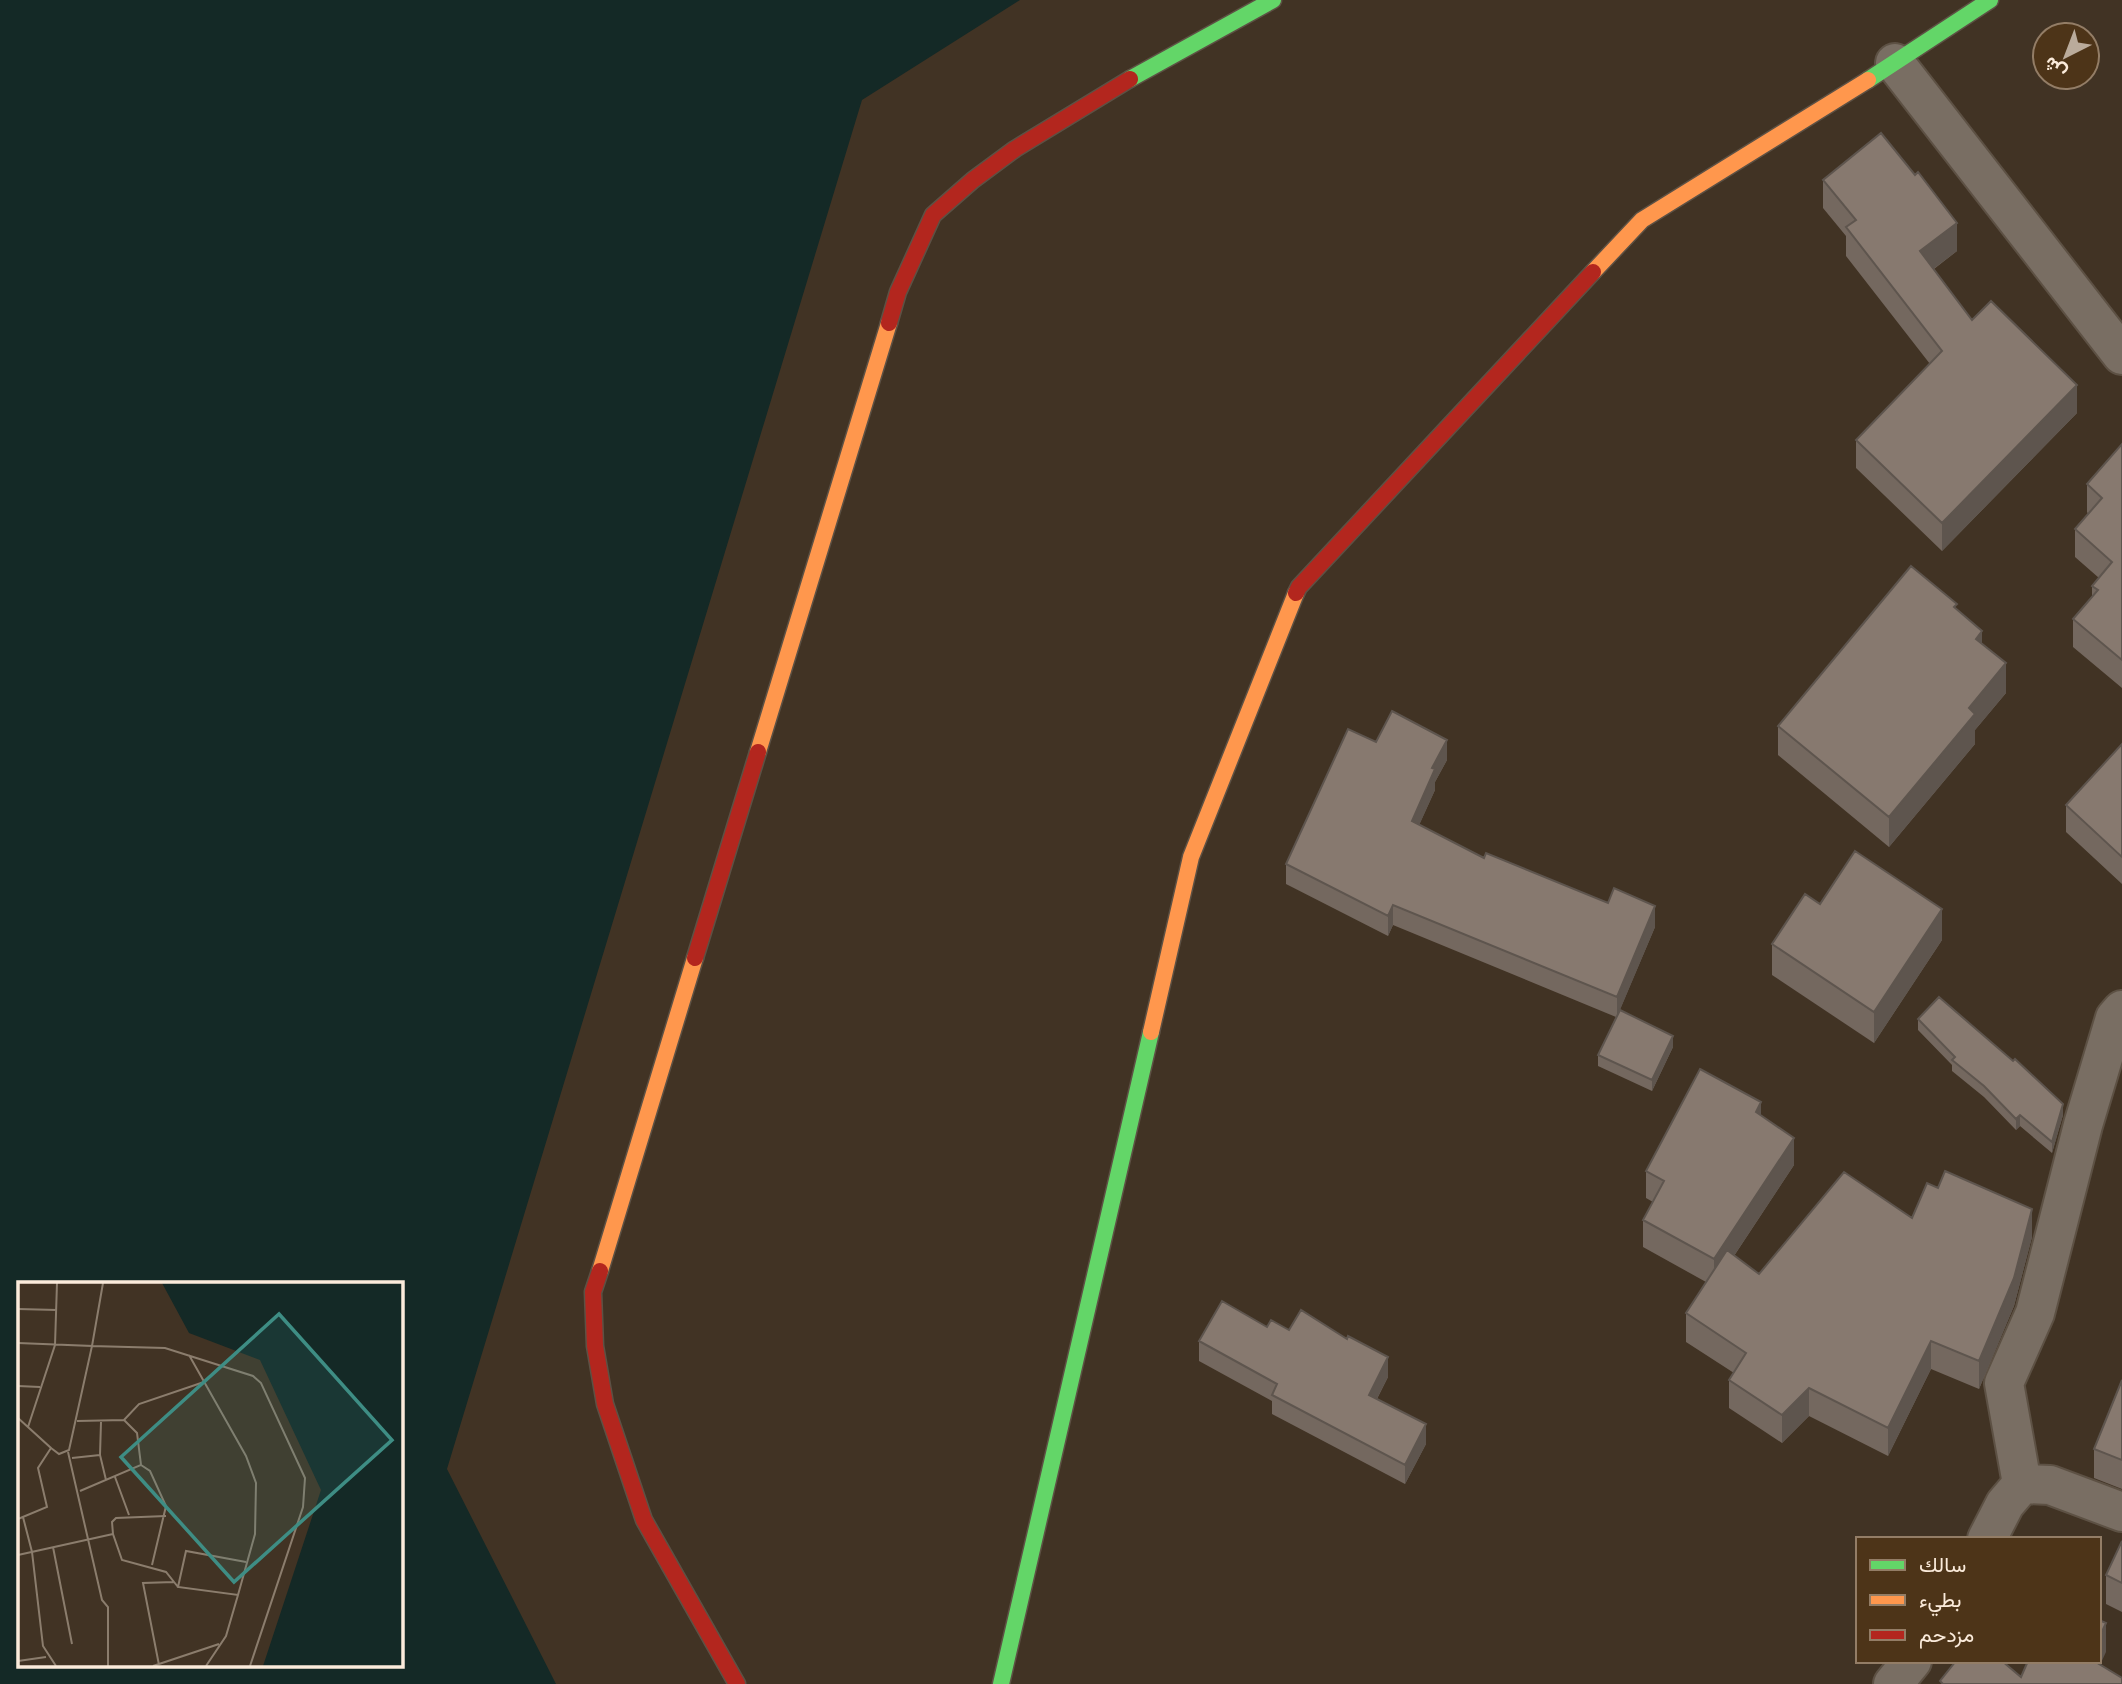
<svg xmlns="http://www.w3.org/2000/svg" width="2122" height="1684" font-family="Quicksand,Vazirmatn,sans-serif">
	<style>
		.water { fill: #142926; fill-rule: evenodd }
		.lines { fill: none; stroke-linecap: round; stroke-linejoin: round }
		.street-casing { stroke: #5d5144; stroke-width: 42 }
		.fast-casing { stroke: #5d5144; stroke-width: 19 }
		.slow-casing { stroke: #5d5144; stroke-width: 19 }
		.jam-casing { stroke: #5d5144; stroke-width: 19 }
		.street { stroke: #796e63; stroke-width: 38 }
		.fast { stroke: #63d668; stroke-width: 16 }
		.slow { stroke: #ff974d; stroke-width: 16 }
		.jam { stroke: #b3261e; stroke-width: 16 }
		.wall { fill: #74685f }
		.shaded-wall { fill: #5e554e }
		.building { fill: #87796f; stroke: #5e554e; stroke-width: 2 }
		.inset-road { fill: none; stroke: #8b7d6d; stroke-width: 2 }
		.view { fill: #3e8d84; fill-opacity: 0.15; stroke: #3e8d84; stroke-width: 3.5 }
		.inset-edge { fill: none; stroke: #fbebdb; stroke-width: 3.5 }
	</style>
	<rect width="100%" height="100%" fill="#413324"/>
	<path class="water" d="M 0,0 L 1020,0 L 862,100 L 447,1469 L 556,1684 L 0,1684 ZM 19,1283 L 401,1283 L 401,1665 L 19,1665 Z"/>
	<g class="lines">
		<g class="street-casing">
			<path id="street" d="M 1895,63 L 2122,355
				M 2022,1484 L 2004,1383 L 2035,1313 L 2083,1125 L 2115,1018 L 2122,1010
				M 1987,1539 L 2005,1504 L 2022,1484 L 2050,1485 L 2122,1512
				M 1893,1684 L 1912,1661"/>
		</g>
		<g class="fast-casing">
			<path id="fast" d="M 1130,79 L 1273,0
				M 1868,80 L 1990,0
				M 1001,1684 L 1151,1032"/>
		</g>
		<g class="slow-casing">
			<path id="slow" d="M 1593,272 L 1642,220 L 1868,80
				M 758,752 L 889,323
				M 1151,1032 L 1191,857 L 1296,593
				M 600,1271 L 695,958"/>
		</g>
		<g class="jam-casing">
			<path id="jam" d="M 889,323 L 898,292 L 933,215 L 973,180 L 1015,149 L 1130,79
				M 1296,593 L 1299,587 L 1593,272
				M 695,958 L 758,752
				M 600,1271 L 593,1292 L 595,1346 L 605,1404 L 644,1520 L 737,1684"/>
		</g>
		<use href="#street" class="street"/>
		<use href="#fast" class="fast"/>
		<use href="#slow" class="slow"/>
		<use href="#jam" class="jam"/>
	</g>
	<path class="wall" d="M 1823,180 L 1957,251 L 1934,269 L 1972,320 L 2077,413 L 1942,551 L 1856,468 L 1856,440 L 1930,364 L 1846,256 L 1846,236 L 1823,208 Z
		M 2122,444 L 2122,688 L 2073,647 L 2073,619 L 2092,597 L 2092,586 L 2099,578 L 2075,557 L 2075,529 L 2088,514 L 2087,512 L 2087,484 Z
		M 1957,609 L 1982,643 L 2006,693 L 1975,730 L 1975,744 L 1889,847 L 1778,755 L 1778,726 Z
		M 1376,742 L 1447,760 L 1435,782 L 1435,790 L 1419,825 L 1484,858 L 1655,927 L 1618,1014 L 1673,1047 L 1652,1091 L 1598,1066 L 1598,1055 L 1616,1017 L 1393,925 L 1388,936 L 1286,884 L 1286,864 Z
		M 2122,744 L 2122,884 L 2066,832 L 2066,805 Z
		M 1820,904 L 1942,940 L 1874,1043 L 1772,975 L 1772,944 Z
		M 1918,1019 L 2063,1115 L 2052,1153 L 2020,1126 L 2016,1130 L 1984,1097 L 1952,1071 L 1952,1065 L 1918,1030 Z
		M 1761,1116 L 1794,1165 L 1734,1256 L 1759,1274 L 1912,1218 L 2032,1237 L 2014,1306 L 1979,1389 L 1931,1369 L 1888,1456 L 1809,1416 L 1782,1443 L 1729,1408 L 1729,1380 L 1734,1373 L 1686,1342 L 1686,1313 L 1706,1282 L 1643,1247 L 1643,1220 L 1653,1202 L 1646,1198 L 1646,1171 Z
		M 1267,1327 L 1347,1339 L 1388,1377 L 1377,1399 L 1426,1444 L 1405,1484 L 1272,1414 L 1272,1401 L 1199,1361 L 1199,1341 Z
		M 2122,1380 L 2122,1489 L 2094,1478 L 2094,1449 Z
		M 2122,1541 L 2122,1612 L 2106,1604 L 2106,1575 Z"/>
	<path class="shaded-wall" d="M 1957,223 L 1957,251 L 1920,279 L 1920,251 Z
		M 2077,385 L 2077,413 L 1942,551 L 1942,523 Z
		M 1982,631 L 1982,661 L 1976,639 Z
		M 2006,663 L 2006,693 L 1975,730 L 1975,744 L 1889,847 L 1889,817 L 1969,708 Z
		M 1447,740 L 1447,760 L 1435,782 L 1435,790 L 1412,841 L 1412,821 L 1432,768 Z
		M 1393,905 L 1393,925 L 1388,936 L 1388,916 Z
		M 1655,906 L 1655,927 L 1617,1017 L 1617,997 Z
		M 1942,909 L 1942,940 L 1874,1043 L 1874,1012 Z
		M 1673,1036 L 1673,1047 L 1652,1091 L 1652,1080 Z
		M 1761,1102 L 1761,1128 L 1756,1112 Z
		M 2063,1104 L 2063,1115 L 2052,1153 L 2052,1142 Z
		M 2020,1115 L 2020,1126 L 2016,1130 L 2016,1119 Z
		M 1794,1138 L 1794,1165 L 1714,1286 L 1714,1259 Z
		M 2032,1209 L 2032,1237 L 2014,1306 L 1979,1389 L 1979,1361 Z
		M 1931,1341 L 1931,1369 L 1888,1456 L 1888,1428 Z
		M 1388,1357 L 1388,1377 L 1369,1414 L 1369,1395 Z
		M 1809,1388 L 1809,1416 L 1782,1443 L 1782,1415 Z
		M 1426,1424 L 1426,1444 L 1405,1484 L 1405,1465 Z
		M 2106,1623 L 2106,1652 L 2091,1684 L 2090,1661 L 2099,1661 L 2099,1638 Z"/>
	<path class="building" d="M 1881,133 L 1915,175 L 1918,172 L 1957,223 L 1920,251 L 1972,320 L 1991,301 L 2077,385 L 1942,523 L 1856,440 L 1942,351 L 1846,227 L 1856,220 L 1823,180 Z
		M 2122,444 L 2122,660 L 2073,619 L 2098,590 L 2092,586 L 2112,562 L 2075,529 L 2102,498 L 2087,484 Z
		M 1911,566 L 1957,604 L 1954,607 L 1982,631 L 1976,639 L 2006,663 L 1969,708 L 1975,714 L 1889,817 L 1778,726 Z
		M 1392,711 L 1447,740 L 1432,768 L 1435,769 L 1412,821 L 1484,858 L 1486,853 L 1608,903 L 1614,888 L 1655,906 L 1617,997 L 1393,905 L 1388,916 L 1286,864 L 1348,729 L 1376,742 Z
		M 2122,744 L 2122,857 L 2066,805 Z
		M 1855,851 L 1942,909 L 1874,1012 L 1772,944 L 1805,894 L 1820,904 Z
		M 1939,997 L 2013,1061 L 2015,1059 L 2063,1104 L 2052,1142 L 2020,1115 L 2016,1119 L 1984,1086 L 1952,1060 L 1955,1057 L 1918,1019 Z
		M 1620,1010 L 1673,1036 L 1652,1080 L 1598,1055 Z
		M 1700,1069 L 1761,1102 L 1756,1112 L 1794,1138 L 1714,1259 L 1643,1220 L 1664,1181 L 1646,1171 Z
		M 1945,1171 L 2032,1209 L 2014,1278 L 1979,1361 L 1931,1341 L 1888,1428 L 1809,1388 L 1782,1415 L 1729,1380 L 1746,1353 L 1686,1313 L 1727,1250 L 1759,1274 L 1844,1172 L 1912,1218 L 1927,1183 L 1938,1188 Z
		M 1222,1301 L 1267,1327 L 1271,1320 L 1289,1330 L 1301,1310 L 1347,1339 L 1348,1336 L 1388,1357 L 1369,1395 L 1426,1424 L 1405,1465 L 1272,1395 L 1277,1384 L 1199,1341 Z
		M 2122,1380 L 2122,1460 L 2094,1449 Z
		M 2122,1541 L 2122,1583 L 2106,1575 Z
		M 2099,1620 L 2106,1623 L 2099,1638 Z
		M 1956,1661 L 2002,1661 L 2021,1677 L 2028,1661 L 2094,1661 L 2122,1678 L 2122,1684 L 1943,1684 L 1940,1681 Z"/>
	<g transform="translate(18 1282)">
		<rect width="385" height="385" fill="#413324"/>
		<path d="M 144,1 L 385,1 L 385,384 L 245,384 L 303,208 L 242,78 L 171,51 Z" fill="#142926"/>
		<path class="inset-road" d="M 85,1 L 74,64 L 147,66 L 235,94 L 243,101 L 287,196 L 285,225 L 232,384M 0,27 L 39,28M 0,61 L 74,64 L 51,168 L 41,172 L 33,166M 171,73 L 228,174 L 238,201 L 237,252 L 220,313 L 160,305 L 168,269 L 228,280M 0,104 L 22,105M 0,136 L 33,166 L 20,186 L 29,225 L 0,237M 59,139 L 106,138 L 121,122 L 186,100M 83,140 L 82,173 L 88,198M 10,145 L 37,63 L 39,1M 50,170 L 84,318 L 90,325 L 90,384M 54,176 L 82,173M 123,183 L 132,189 L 148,224 L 134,283M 97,195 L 111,233M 62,209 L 123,183 L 119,151 L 106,138M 148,234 L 98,236 L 94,240 L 95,252 L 104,278 L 148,290 L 160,305M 5,235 L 14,270 L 25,364 L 38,384M 35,265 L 54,362M 0,273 L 95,252M 0,379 L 28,375M 141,383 L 125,301 L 156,300M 135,384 L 201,362M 188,384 L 208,354 L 220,313"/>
		<path class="view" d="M 261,32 L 374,158 L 216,300 L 103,175 Z"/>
		<rect width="385" height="385" class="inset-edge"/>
	</g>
	<rect x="1856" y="1537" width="245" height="126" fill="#4d3418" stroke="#937d66" stroke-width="2"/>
	<rect x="1870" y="1560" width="35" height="10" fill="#63d668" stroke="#937d66" stroke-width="2"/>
	<text x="1919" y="1572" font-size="21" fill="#fbebdb">سالك</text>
	<rect x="1870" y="1595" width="35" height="10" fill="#ff974d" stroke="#937d66" stroke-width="2"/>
	<text x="1919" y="1607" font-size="21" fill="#fbebdb">بطيء</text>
	<rect x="1870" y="1630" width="35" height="10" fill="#b3261e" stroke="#937d66" stroke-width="2"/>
	<text x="1919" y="1642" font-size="21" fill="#fbebdb">مزدحم</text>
	<g transform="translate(2066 56) rotate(222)"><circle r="33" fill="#4d3418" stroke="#937d66" stroke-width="2"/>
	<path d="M0-5L12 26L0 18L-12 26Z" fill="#baab9b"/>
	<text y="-10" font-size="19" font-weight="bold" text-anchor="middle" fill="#fbebdb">ش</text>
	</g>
</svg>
